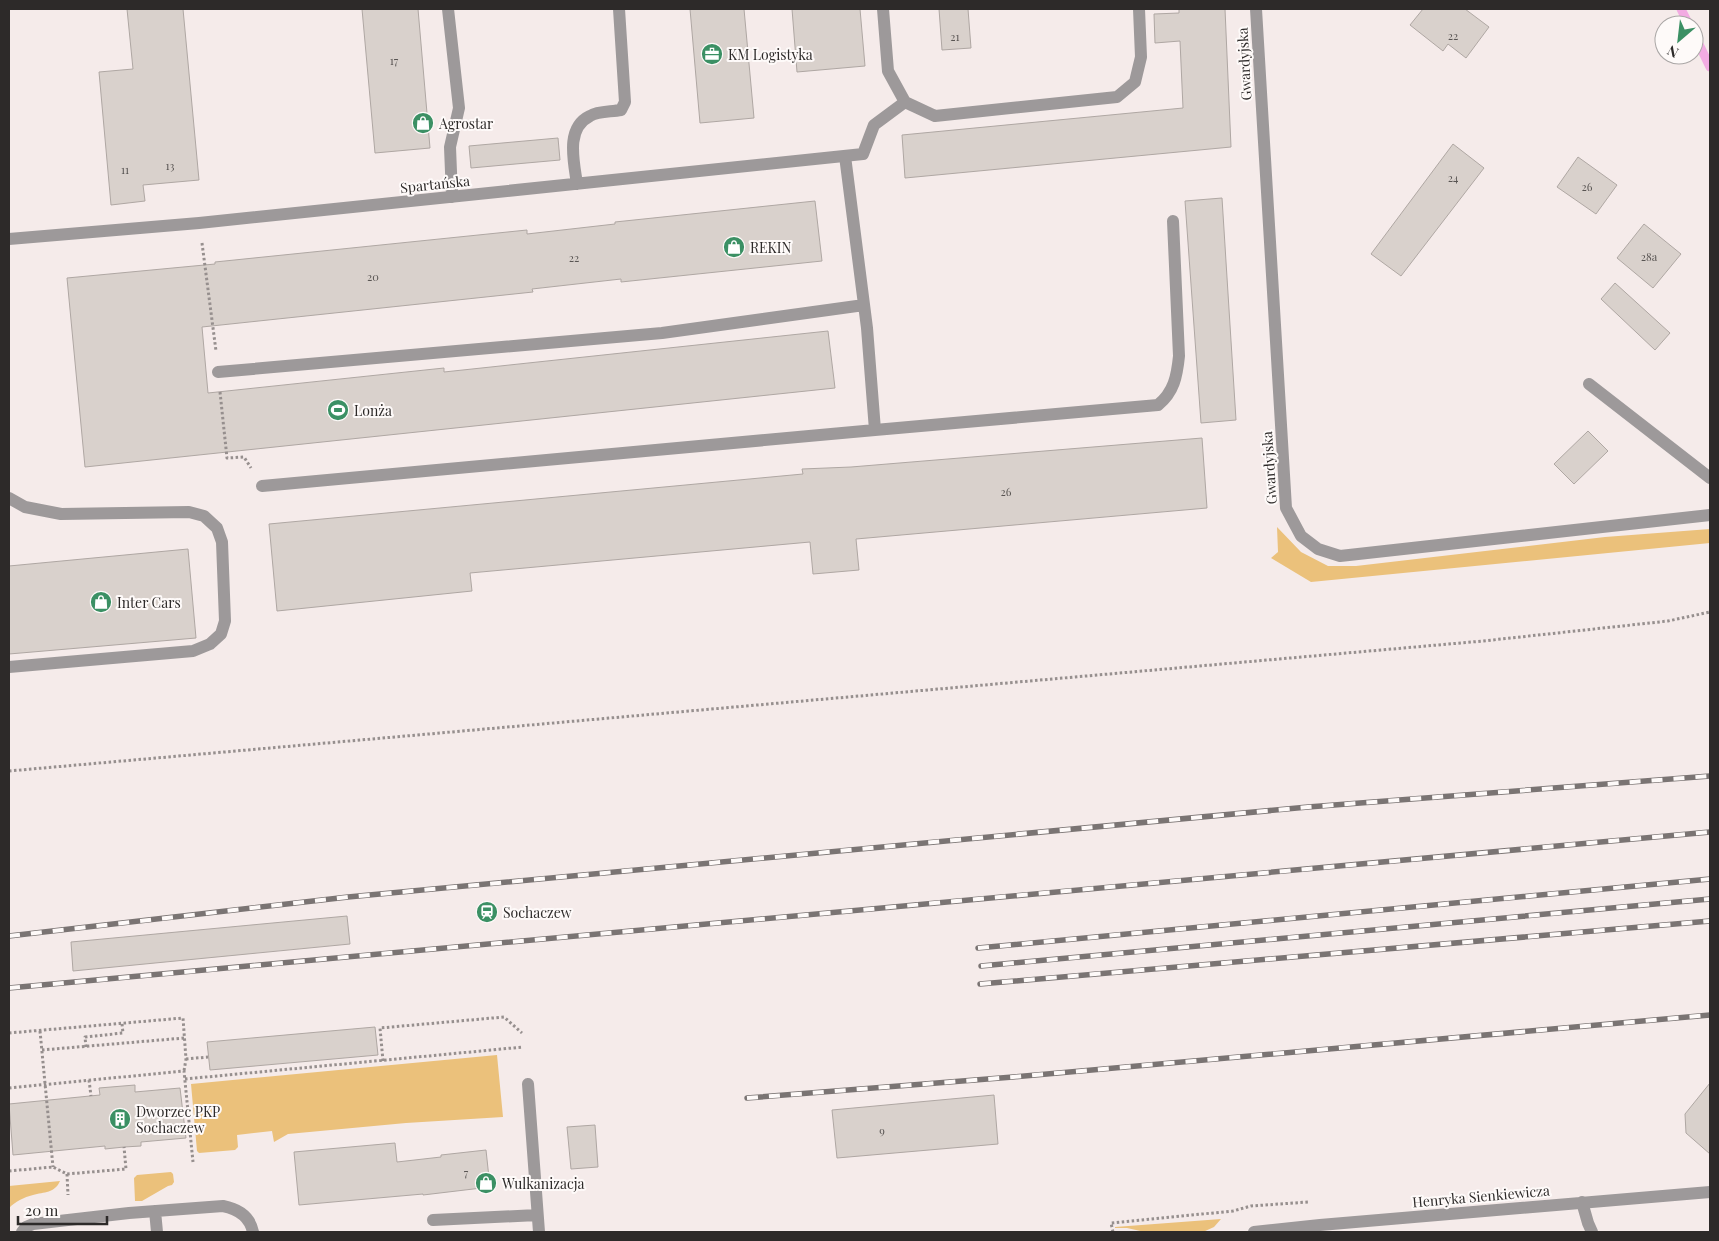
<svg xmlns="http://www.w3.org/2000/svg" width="1719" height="1241" font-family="'Playfair Display',serif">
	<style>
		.green { fill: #ebc17b }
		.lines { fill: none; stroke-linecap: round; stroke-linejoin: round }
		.stream { stroke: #f2abe2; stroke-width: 9 }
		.building { fill: #d9d1cc; stroke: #afa7a3 }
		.path { stroke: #968f8e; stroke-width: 3; stroke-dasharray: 2.5 2.5; stroke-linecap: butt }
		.minor { stroke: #9d999a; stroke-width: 12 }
		.rail-casing { stroke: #7a7473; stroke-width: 5.5 }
		.rail { stroke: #fefaf9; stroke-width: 4; stroke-dasharray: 11; stroke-linecap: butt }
		.labels { text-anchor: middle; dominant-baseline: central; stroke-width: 4; stroke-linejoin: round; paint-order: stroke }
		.number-label { font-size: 11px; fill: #585452 }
		.poi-label { font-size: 14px; fill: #2d2a29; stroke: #fefaf9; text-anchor: start }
		.street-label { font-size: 14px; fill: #2d2a29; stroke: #fefaf9 }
	</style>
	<rect width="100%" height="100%" fill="#f5ebea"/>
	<path class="green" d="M 1277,527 L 1301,552 L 1328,566 L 1356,566 L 1605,537 L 1710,529 L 1710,543 L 1311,582 L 1271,558 L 1278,552 Z
		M 497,1055 L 503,1117 L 406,1123 L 288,1134 L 274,1142 L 272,1131 L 237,1135 L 238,1147 L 235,1150 L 199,1153 L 197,1151 L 191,1084 Z
		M 171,1172 L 173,1174 L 174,1182 L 172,1185 L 168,1186 L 142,1201 L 135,1201 L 134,1178 L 137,1175 Z
		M 60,1181 C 55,1193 44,1192 33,1195 C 24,1197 15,1202 9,1208 L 9,1186 Z
		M 1221,1219 L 1214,1227 L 1203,1232 L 1145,1232 L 1127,1228 L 1115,1228 L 1115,1227 Z"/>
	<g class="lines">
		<path class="stream" d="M 1681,9 L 1689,25
			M 1694,34 L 1710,67"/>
	</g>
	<path class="building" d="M 127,9 L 183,9 L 199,180 L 143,185 L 145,201 L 111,205 L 99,72 L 133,69 Z
		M 362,9 L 418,9 L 430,148 L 375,153 Z
		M 690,9 L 744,9 L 754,118 L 700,123 Z
		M 792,9 L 860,9 L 865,66 L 797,72 Z
		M 939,9 L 968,9 L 971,48 L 942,50 Z
		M 1179,9 L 1225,9 L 1231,147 L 905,178 L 902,135 L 1183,108 L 1180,41 L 1155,43 L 1154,14 L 1179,13 Z
		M 1423,9 L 1465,9 L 1489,27 L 1466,58 L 1448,44 L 1443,51 L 1410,25 Z
		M 558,138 L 560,160 L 471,168 L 469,146 Z
		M 1453,144 L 1484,168 L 1401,276 L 1371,254 Z
		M 1578,157 L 1617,185 L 1596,214 L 1557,187 Z
		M 1222,198 L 1236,420 L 1201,423 L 1185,201 Z
		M 815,201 L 822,261 L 621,282 L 621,279 L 532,289 L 533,292 L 202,327 L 208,393 L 444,368 L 444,372 L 828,331 L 835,388 L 85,467 L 67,278 L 215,264 L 215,262 L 527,230 L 527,234 L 615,224 L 615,222 Z
		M 1644,224 L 1681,254 L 1653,288 L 1617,258 Z
		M 1615,283 L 1670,333 L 1655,350 L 1601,299 Z
		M 1588,431 L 1608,451 L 1574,484 L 1554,464 Z
		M 1202,438 L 1207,508 L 856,539 L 859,570 L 813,574 L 810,542 L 470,573 L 472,591 L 277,611 L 269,524 L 803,474 L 802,469 L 851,467 Z
		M 188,549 L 196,638 L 9,654 L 9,566 Z
		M 347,916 L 350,944 L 73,971 L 71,942 Z
		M 375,1027 L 378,1055 L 210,1070 L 207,1042 Z
		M 1710,1083 L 1710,1154 L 1686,1133 L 1685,1114 Z
		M 135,1085 L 135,1092 L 180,1088 L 186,1138 L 141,1142 L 141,1146 L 124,1147 L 105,1149 L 105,1146 L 13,1155 L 9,1104 L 100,1095 L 99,1088 Z
		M 994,1095 L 998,1144 L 837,1158 L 832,1110 Z
		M 595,1125 L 598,1167 L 571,1169 L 567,1127 Z
		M 395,1143 L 397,1162 L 441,1157 L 441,1155 L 486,1150 L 490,1187 L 423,1195 L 423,1194 L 299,1205 L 294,1152 Z"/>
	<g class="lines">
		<path class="path" d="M 202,243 L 216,351
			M 220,392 L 227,458 L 244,457 L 251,468
			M 9,771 L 1483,641 L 1668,621 L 1710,612
			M 40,1031 L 53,1167
			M 9,1033 L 183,1018 L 186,1059 L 184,1071
			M 86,1047 L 85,1037 L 123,1033 L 122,1024
			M 42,1050 L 184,1038
			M 186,1059 L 208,1057
			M 383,1061 L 380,1028 L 504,1017 L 522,1033
			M 185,1079 L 523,1047
			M 89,1080 L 91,1096
			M 9,1088 L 184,1071 L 193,1162
			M 9,1171 L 53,1167 L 67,1174 L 126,1169 L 124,1147
			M 67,1174 L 68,1195
			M 1113,1232 L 1111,1223 L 1233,1211 L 1251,1206 L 1308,1202"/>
		<path class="minor" d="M 448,9 L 459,108 L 450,147 L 452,197
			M 883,9 L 888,71 L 905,102 L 935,116 L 1117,97 L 1135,82 L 1141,57 L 1139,9
			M 1256,9 L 1286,508 L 1301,536 L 1318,549 L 1340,556 L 1710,515
			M 845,156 L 867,328 L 875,430 L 1158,405 C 1174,392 1177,376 1179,356 L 1173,221
			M 577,184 C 574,162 565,128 590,116 C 598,111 611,112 621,110 L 625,102 L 619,9
			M 9,239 L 199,223 L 863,154 L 874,125 L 905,102
			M 218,372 L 662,333 L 864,305
			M 1589,384 L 1710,478
			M 262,486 L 875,430
			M 9,498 L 25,507 L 61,514 L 189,512 L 204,516 L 217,528 L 222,542 L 225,621 L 221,634 L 210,644 L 193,651 L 9,667
			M 528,1084 L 539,1232
			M 1582,1202 L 1588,1223 L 1592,1232
			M 155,1211 L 157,1232
			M 433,1220 L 537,1215
			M 22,1232 L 26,1227 L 33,1224 L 129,1213 L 223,1206 C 238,1209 250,1217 253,1232
			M 1254,1232 L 1320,1225 L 1710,1192"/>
		<g class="rail-casing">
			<path id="rail" d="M 9,936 L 348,897 L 1308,807 L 1710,776
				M 978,948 L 1710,879
				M 981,966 L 1710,899
				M 980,984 L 1710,921
				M 9,988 L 1710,832
				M 747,1098 L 1013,1077 L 1710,1015"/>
		</g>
		<use href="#rail" class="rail"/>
	</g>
	<defs>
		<g id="office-disc" transform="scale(1.125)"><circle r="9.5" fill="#3b9064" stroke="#fefaf9"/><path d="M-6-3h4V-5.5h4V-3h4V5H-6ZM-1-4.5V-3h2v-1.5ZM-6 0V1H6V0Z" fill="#fff"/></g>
		<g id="shop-disc" transform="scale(1.125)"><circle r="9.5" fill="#3b9064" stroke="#fefaf9"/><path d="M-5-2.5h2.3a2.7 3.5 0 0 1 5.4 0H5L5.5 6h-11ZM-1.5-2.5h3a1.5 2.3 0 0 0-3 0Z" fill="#fff"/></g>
		<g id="stadium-disc" transform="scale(1.125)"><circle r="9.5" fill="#3b9064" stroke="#fefaf9"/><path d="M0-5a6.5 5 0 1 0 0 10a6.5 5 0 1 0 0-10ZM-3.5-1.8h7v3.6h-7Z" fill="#fff"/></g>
		<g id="station-disc" transform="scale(1.125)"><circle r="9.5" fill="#3b9064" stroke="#fefaf9"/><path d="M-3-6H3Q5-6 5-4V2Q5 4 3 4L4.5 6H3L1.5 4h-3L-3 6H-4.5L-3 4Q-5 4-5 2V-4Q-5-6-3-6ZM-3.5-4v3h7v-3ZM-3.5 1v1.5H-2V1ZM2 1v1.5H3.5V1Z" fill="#fff"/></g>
		<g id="building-disc" transform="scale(1.125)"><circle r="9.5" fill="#3b9064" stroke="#fefaf9"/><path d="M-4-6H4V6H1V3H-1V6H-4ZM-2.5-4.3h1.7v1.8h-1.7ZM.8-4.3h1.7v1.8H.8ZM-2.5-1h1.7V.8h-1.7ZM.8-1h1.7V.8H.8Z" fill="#fff"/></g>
	</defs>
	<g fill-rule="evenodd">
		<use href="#office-disc" x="712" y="54"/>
		<use href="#shop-disc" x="423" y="123"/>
		<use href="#shop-disc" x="734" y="247"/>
		<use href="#stadium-disc" x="338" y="410"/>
		<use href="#shop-disc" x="101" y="602"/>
		<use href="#station-disc" x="487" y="912"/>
		<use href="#building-disc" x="120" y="1119"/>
		<use href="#shop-disc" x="486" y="1183"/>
	</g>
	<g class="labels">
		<g class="number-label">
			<text x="1453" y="35">22</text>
			<text x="955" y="36">21</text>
			<text x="394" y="60">17</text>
			<text x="170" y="165">13</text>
			<text x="125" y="169">11</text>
			<text x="1453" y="177">24</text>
			<text x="1587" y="186">26</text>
			<text x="1649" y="256">28a</text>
			<text x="574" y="257">22</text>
			<text x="373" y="276">20</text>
			<text x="1006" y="491">26</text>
			<text x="882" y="1130">9</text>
			<text x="466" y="1172">7</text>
		</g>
		<g class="poi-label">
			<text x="728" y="54">KM Logistyka</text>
			<text x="439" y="123">Agrostar</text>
			<text x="750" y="247">REKIN</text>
			<text x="354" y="410">Lonża</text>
			<text x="117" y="602">Inter Cars</text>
			<text x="503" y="912">Sochaczew</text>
			<text x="136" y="1111">Dworzec PKP<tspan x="136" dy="16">Sochaczew</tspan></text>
			<text x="502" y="1183">Wulkanizacja</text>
		</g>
		<g class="street-label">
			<text transform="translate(1244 64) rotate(-93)">Gwardyjska</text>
			<text transform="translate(435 184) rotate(-6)">Spartańska</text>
			<text transform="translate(1269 468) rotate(-94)">Gwardyjska</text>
			<text transform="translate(1481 1196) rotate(-5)">Henryka Sienkiewicza</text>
		</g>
	</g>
	<rect width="1719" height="1241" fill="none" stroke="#2d2a29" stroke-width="20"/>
	<g transform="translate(1679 40) rotate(208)"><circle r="24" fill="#fefaf9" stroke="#aaa7a6"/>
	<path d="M0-4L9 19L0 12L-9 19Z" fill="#3b9064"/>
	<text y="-8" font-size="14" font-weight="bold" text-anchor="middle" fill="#2d2a29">N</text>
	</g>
	<path d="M18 1216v8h89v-8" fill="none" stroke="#2d2a29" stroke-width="2.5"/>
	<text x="25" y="1216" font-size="15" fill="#2d2a29" stroke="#fefaf9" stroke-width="4" paint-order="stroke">20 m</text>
</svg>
